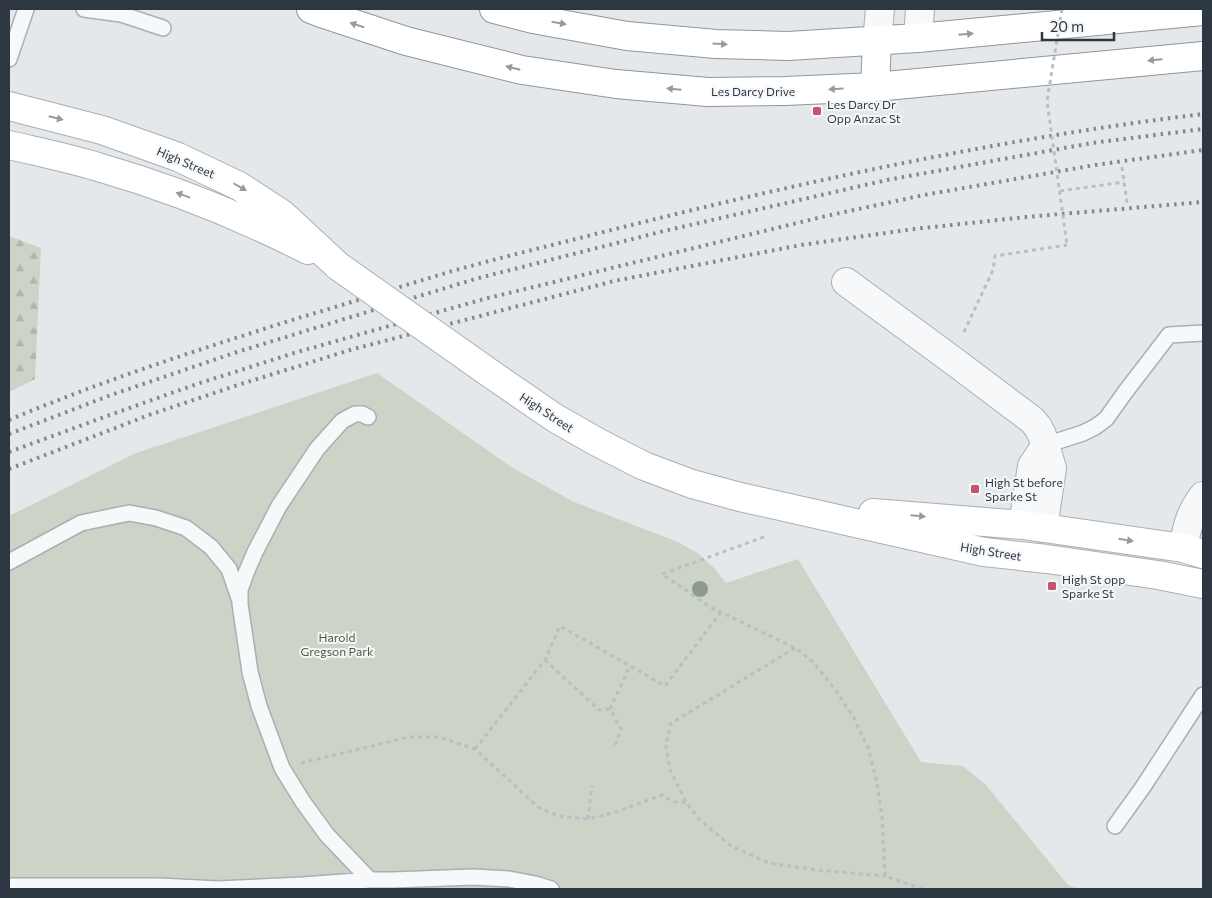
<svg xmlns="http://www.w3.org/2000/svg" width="1212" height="898" font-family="Commissioner,sans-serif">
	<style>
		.green { fill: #cbd4c6 }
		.forest { fill: url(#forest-firs) }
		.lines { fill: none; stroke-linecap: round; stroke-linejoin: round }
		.lane-casing { stroke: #a9afb5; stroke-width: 18 }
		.street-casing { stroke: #a9afb5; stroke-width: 30 }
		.secondary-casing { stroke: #a9afb5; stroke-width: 30 }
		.highway-casing { stroke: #8d96a1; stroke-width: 30 }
		.path { stroke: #babec2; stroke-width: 3; stroke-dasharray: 4 4; stroke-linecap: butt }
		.lane { stroke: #f7f8f9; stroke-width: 15 }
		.street { stroke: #f7f8f9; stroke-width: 28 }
		.secondary { stroke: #fff; stroke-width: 28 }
		.highway { stroke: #fff; stroke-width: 28 }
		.rail { stroke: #7f8994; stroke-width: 4; stroke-dasharray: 2.5 5; stroke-linecap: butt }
		.secondary-bridge-casing { stroke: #a9afb5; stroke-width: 30; stroke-linecap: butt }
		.path-bridge { stroke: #babec2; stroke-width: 3; stroke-dasharray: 4 4; stroke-linecap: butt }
		.secondary-bridge { stroke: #fff; stroke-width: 28 }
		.tree { fill: #8d9c8a }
		.oneway { fill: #969ba0 }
		.poi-dot { fill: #c5546f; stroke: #f4f6f8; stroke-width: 2 }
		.labels { text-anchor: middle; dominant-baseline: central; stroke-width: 4; stroke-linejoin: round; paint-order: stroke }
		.street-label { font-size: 12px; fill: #2d3742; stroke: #f4f6f8 }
		.poi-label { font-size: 12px; fill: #2d3742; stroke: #f4f6f8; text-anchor: start }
		.park-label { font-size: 12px; fill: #455d3b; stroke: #f4f6f8 }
	</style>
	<defs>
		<pattern id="forest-firs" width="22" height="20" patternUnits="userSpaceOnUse" patternTransform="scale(1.25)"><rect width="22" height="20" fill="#cbd4c6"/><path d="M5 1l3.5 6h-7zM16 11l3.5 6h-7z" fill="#afb7ab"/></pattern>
	</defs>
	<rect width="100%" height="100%" fill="#e4e8eb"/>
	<path class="green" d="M 377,373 L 513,468 L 574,502 L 678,542 L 699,554 L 714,568 L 726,583 L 798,559 L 921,762 L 963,766 L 986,785 L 1068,885 L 1078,889 L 9,889 L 9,516 L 136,453 Z"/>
	<path class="forest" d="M 9,236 L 41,248 L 35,379 L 9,392 Z"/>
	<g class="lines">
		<g class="lane-casing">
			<path id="lane" d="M 84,9 L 121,14 L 163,28
				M 9,59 L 26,9
				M 368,417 L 362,414 L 355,414 L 342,421 L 317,449 L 279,506 L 255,552 L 246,573 L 240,590 L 240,604 L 250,672 L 259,706 L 282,768 L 303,802 L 327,835 L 370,880
				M 1046,445 L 1083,433 L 1095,427 L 1106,419 L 1126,391 L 1169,335 L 1203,333
				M 9,562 L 81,523 L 129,513 L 156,518 L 186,528 L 211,547 L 229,569 L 239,598
				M 1115,826 L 1143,787 L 1203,695
				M 9,886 L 158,886 L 218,889 L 303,885 L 370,880 L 393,880 L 473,877 L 509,879 L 535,884 L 551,889"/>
		</g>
		<g class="street-casing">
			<path id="street" d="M 918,38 L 920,9
				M 877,42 L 880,9
				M 846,282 L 955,362 L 1032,420 L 1038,427 L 1042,435 L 1052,468 L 1043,528
				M 1023,525 L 1032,466 L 1046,445
				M 1183,548 C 1187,527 1190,513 1203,496"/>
		</g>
		<g class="secondary-casing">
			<path id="secondary" d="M 9,106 L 102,130 L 178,157 L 239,186 L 282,214 L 338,266
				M 9,145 C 39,152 69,158 98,167 C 171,188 241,216 308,250
				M 491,374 L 555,418 L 597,442 L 644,466 L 692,484 L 740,497 L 984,552 L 1047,559 L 1158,575 L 1203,584
				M 873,513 L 1023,525 L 1183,548 L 1203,554"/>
		</g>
		<g class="highway-casing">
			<path id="highway" d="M 311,9 L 321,13 L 406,41 L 522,70 L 616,84 L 708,92 L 785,91 L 875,87 L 1203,56
				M 494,9 L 533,19 L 627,36 L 716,44 L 788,46 L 918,38 L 1203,11
				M 875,87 L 877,42"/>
		</g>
		<path class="path" d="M 1122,167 L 1127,203
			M 1060,191 L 1124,182
			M 964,332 L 993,270 L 995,256 L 1067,245
			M 764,537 L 662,574 L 710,607 L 795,648 L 812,661 L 834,688 L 854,718 L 868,748 L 876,778 L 882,817 L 885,876 L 922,889
			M 795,648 L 670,724 L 666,747 L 670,770 L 686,802 L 699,819 L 731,846 L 769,863 L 817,870 L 885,876
			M 545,660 L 599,710 L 610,709
			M 615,745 L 621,729 L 610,709 L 630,666
			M 475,749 L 545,660 L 560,626 L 665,686 L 721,612
			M 301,763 L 409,737 L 439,737 L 475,749 L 538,807 L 558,816 L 588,819 L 613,813 L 662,795 L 674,802 L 686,802
			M 588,819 L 592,785"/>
		<use href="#lane" class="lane"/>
		<use href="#street" class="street"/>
		<use href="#secondary" class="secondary"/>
		<use href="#highway" class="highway"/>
		<path class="rail" d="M 9,420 C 104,380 203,348 302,317 C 353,302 405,285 456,270 C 492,260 528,251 564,242 C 775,188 987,140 1203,114
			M 9,434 L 111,395 L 237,352 L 475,279 L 664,231 L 887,180 L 1092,143 L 1203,129
			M 9,452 L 107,416 L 197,384 L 294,353 L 484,299 L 826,216 L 924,195 L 1095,165 L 1203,150
			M 9,469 L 149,415 L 238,385 L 350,350 L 614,281 L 801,245 L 914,229 L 1026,217 L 1203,202"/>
		<g class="secondary-bridge-casing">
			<path id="secondary-bridge" d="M 338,266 L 491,374"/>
		</g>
		<path class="path-bridge" d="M 1062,9 L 1047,101 L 1067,245"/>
		<use href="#secondary-bridge" class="secondary-bridge"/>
	</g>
	<circle class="tree" cx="700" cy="589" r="8"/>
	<defs><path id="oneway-solid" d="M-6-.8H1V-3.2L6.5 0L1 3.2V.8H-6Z" transform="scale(1.25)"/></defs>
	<g class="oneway">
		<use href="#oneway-solid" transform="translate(559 23) rotate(10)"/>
		<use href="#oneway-solid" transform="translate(357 25) rotate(-162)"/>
		<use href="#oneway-solid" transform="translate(966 34) rotate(-5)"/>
		<use href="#oneway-solid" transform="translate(720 44) rotate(3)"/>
		<use href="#oneway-solid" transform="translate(1155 60) rotate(175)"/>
		<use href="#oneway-solid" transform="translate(513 68) rotate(-166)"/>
		<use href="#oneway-solid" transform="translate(674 89) rotate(-175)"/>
		<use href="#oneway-solid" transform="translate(836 89) rotate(177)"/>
		<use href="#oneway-solid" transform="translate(56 118) rotate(14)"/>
		<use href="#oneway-solid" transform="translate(240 187) rotate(30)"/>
		<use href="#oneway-solid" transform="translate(183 195) rotate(-160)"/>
		<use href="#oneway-solid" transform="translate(918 516) rotate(5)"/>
		<use href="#oneway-solid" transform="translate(1126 540) rotate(9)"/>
	</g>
	<g class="poi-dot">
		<rect x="812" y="106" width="10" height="10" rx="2.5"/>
		<rect x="970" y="484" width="10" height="10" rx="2.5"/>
		<rect x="1047" y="581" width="10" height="10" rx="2.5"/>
	</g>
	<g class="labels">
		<g class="street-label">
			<text x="753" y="91">Les Darcy Drive</text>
			<text transform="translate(186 162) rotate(23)">High Street</text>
			<text transform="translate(547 412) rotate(33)">High Street</text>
			<text transform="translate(991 551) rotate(9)">High Street</text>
		</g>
		<g class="poi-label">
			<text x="827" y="104">Les Darcy Dr<tspan x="827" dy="14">Opp Anzac St</tspan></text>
			<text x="985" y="482">High St before<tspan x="985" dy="14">Sparke St</tspan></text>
			<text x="1062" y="579">High St opp<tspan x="1062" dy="14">Sparke St</tspan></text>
		</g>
		<g class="park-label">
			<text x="337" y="637">Harold<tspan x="337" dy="14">Gregson Park</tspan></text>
		</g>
	</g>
	<rect width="1212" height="898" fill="none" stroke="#2d3742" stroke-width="20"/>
	<path d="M1042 32v8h72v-8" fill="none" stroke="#2d3742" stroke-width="2.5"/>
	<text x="1050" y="32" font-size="15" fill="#2d3742" stroke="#f4f6f8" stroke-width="4" paint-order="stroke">20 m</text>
</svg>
